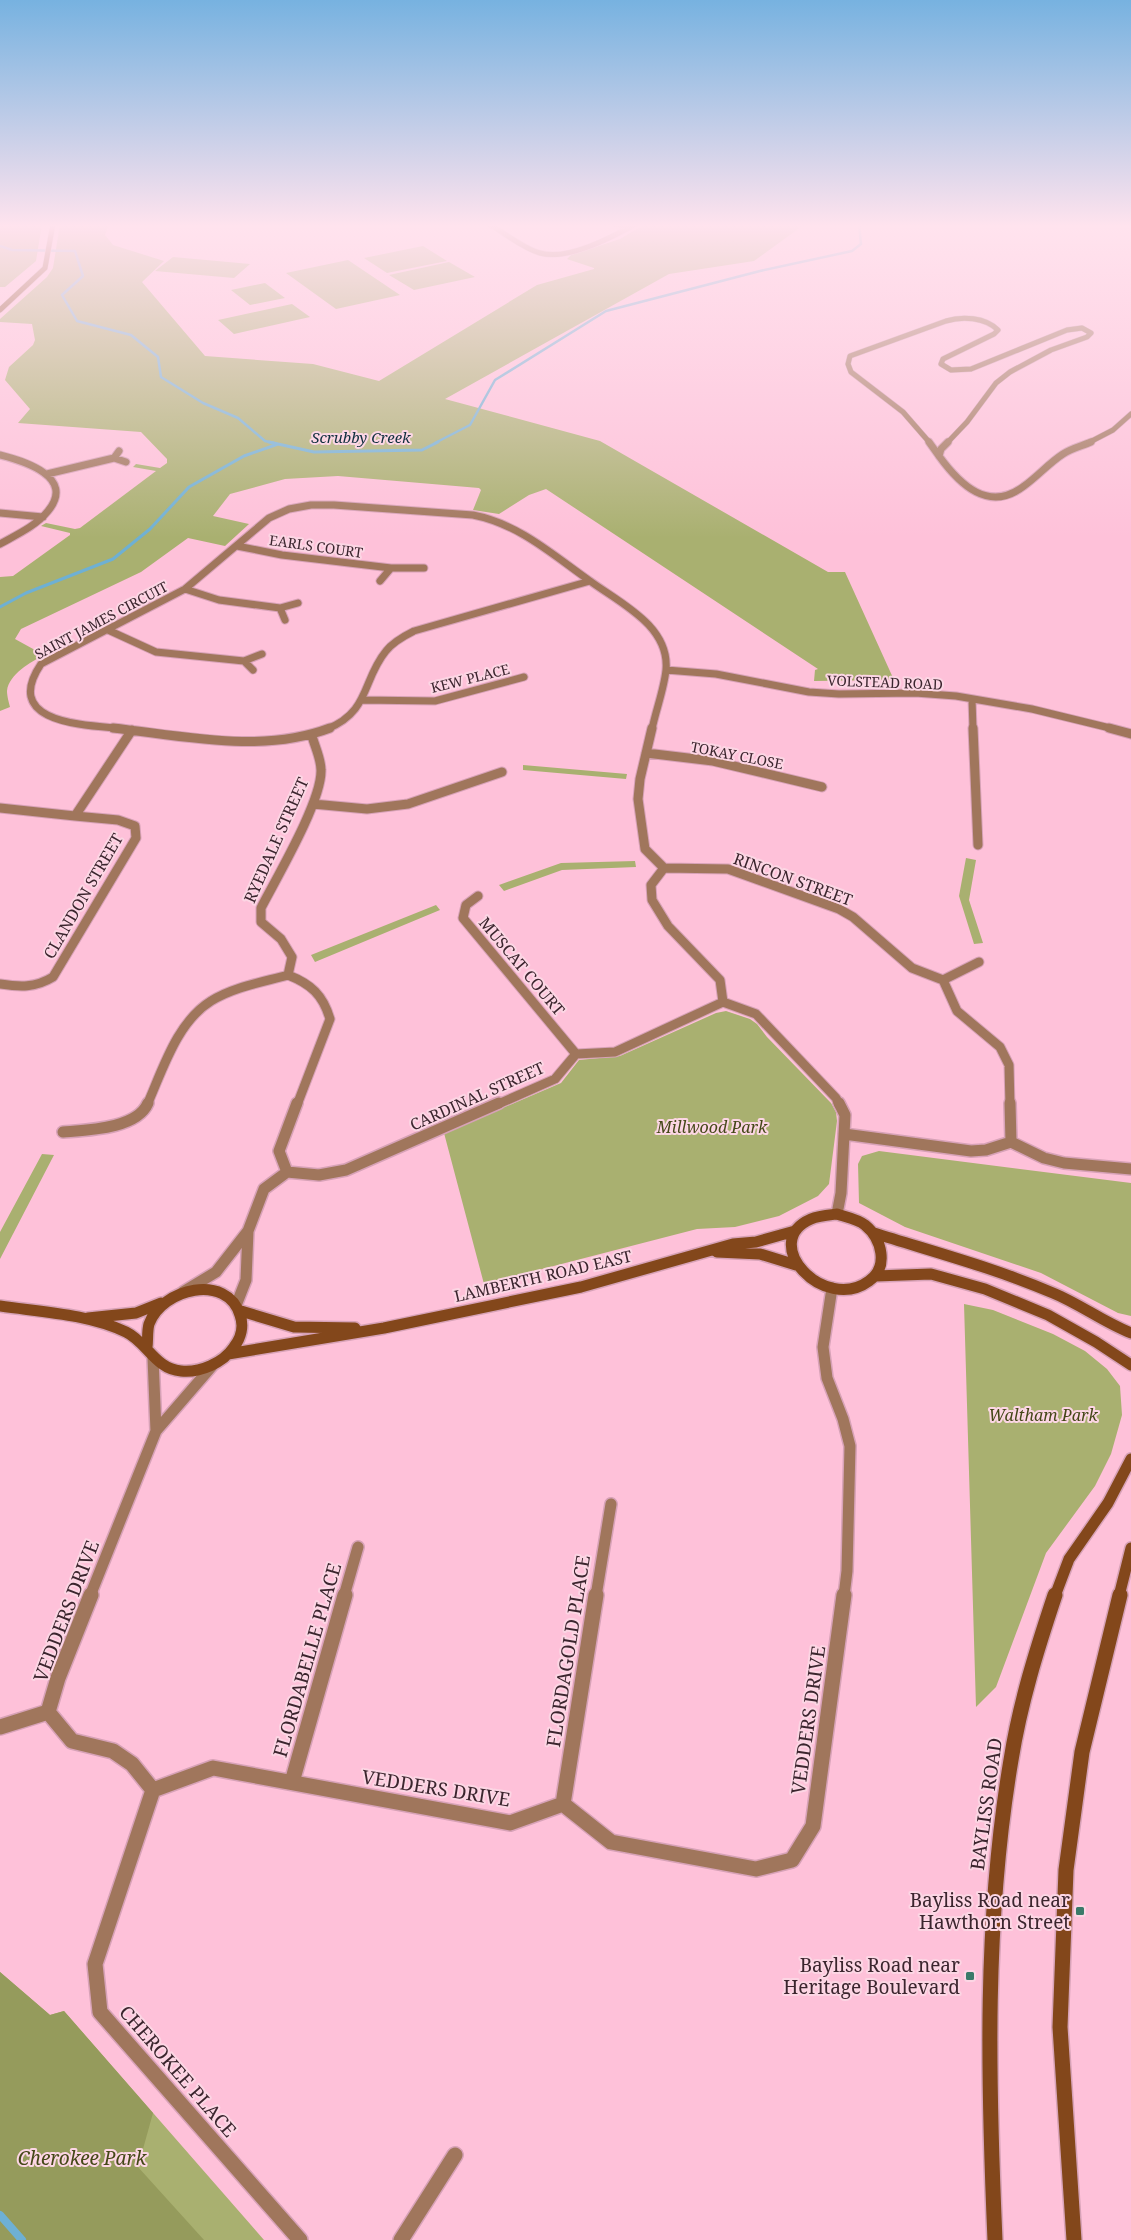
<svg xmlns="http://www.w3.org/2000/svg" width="1131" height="2240" font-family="'Noto Serif',serif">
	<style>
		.green { fill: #a9b070 }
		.forest { fill: #959b5c }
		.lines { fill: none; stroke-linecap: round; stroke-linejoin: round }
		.stream-far2 { stroke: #6eb0d4; stroke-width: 2.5 }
		.stream-far1 { stroke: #6eb0d4; stroke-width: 3 }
		.stream { stroke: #6eb0d4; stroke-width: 8 }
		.street-far4-casing { stroke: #d7a2b7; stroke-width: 6 }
		.street-far3-casing { stroke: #d7a2b7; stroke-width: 9 }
		.street-far2-casing { stroke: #d7a2b7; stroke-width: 11 }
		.street-far1-casing { stroke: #d7a2b7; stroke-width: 14 }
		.street-casing { stroke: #d7a2b7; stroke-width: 18 }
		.secondary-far2-casing { stroke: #d7a2b7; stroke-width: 6 }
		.secondary-far1-casing { stroke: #d7a2b7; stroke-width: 14 }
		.secondary-casing { stroke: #d7a2b7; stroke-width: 18 }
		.street-far4 { stroke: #a0765c; stroke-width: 5 }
		.street-far3 { stroke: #a0765c; stroke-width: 7 }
		.street-far2 { stroke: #a0765c; stroke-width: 9 }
		.street-far1 { stroke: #a0765c; stroke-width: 11 }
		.street { stroke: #a0765c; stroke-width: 15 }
		.secondary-far2 { stroke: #83471b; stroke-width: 5 }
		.secondary-far1 { stroke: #83471b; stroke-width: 11 }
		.secondary { stroke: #83471b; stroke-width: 15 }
		.poi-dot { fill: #3b7a69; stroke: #fcd6e4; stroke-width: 2 }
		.labels { text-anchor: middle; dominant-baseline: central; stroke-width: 4; stroke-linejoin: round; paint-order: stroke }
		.far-street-label { font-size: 14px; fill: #3b252e; stroke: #fcd6e4 }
		.far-water-label { font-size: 15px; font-style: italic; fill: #102f3e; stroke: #fcd6e4 }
		.street-label { font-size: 16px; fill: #3b252e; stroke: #fcd6e4 }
		.park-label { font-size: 16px; font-style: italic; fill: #444717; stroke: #fcd6e4 }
		.near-street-label { font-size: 19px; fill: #3b252e; stroke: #fcd6e4 }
		.near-poi-label { font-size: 19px; fill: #3b252e; stroke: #fcd6e4; text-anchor: end }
		.near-park-label { font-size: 19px; font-style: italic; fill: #444717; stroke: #fcd6e4 }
	</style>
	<rect width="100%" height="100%" fill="#fec1d9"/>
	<path class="green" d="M 0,224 L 42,224 L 36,261 L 5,287 L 0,287 Z
		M 60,224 L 118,224 L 108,227 L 105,235 L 113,245 L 164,261 L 142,282 L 205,356 L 313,364 L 379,381 L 537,285 L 594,269 L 594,268 L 567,259 L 571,255 L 620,239 L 645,224 L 805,224 L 754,261 L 669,274 L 445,399 L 600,441 L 828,572 L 845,572 L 894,680 L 814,681 L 815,670 L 818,669 L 546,489 L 529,495 L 499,514 L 473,510 L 481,490 L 479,488 L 338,476 L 285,479 L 230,494 L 213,516 L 249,524 L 225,546 L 188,538 L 141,572 L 21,629 L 15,639 L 44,655 C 31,662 9,674 7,691 C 7,696 9,703 10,707 L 0,711 L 0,577 L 13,576 L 70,535 L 70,533 L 41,526 L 46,523 L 75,529 L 80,528 L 156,471 L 133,467 L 136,464 L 160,468 L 167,463 L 167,459 L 141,432 L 18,423 L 30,409 L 5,380 L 9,367 L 33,345 L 35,340 L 32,324 L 0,322 L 0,319 L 47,277 L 53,268 Z
		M 423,246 L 447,261 L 387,273 L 364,258 Z
		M 173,257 L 250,264 L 234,278 L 155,271 Z
		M 348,260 L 400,295 L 336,309 L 286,273 Z
		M 449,262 L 475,277 L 414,290 L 389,275 Z
		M 265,283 L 285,298 L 250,305 L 231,290 Z
		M 292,304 L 310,317 L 234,334 L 218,320 Z
		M 523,765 L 627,774 L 626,779 L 523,770 Z
		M 966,858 L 976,860 L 969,900 L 983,943 L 974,944 L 959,896 Z
		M 635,861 L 636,867 L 562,870 L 504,891 L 499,885 L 561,863 Z
		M 436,905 L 440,910 L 315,962 L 311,955 Z
		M 726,1011 L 750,1019 L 757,1024 L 767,1037 L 831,1103 L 836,1112 L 837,1121 L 829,1184 L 818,1196 L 779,1216 L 735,1227 L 697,1229 L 484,1284 L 444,1133 L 561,1083 L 579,1060 L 620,1056 L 716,1013 Z
		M 879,1151 L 1131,1183 L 1131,1316 L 1118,1313 L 1041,1273 L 905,1227 L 859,1203 L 858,1164 L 862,1156 Z
		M 42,1154 L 54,1155 L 0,1259 L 0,1232 Z
		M 964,1304 L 993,1310 L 1053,1334 L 1085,1351 L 1107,1369 L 1120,1386 L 1122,1415 L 1111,1454 L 1095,1486 L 1046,1553 L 996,1687 L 976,1707 Z
		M 0,1972 L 50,2015 L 64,2011 L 264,2240 L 0,2240 Z"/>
	<path class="forest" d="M 0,1972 L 50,2015 L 64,2011 L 153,2113 L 138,2167 L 204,2240 L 0,2240 Z"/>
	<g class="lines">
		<path class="stream-far2" d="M 0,246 L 12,250 L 75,251 L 83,276 L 62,295 L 77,321 L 131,335 L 158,357 L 161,377 L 203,403 L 238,418 L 265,441 L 274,443
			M 435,443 L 470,425 L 495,380 L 606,311 L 760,271 L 852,251 L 861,244 L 859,224"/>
		<path class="stream-far1" d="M 269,442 L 314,452 L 422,450 L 438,442
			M 0,607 L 26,593 L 113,559 L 150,529 L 189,487 L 244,456 L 278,444"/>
		<path class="stream" d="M 0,2215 L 22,2240"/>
		<g class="street-far4-casing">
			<path id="street-far4" d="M 489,224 C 505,233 522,248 540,253 C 568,261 612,237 636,224
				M 614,224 L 630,227
				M 930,443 L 903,412 L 851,372 L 848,364 L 850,356 L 946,321 C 962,316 985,317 998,330 L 994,334 L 943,359 L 941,364 L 951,370 L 971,369 L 1067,330 L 1082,328 L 1091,333 L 1087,337 L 1051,350 L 1010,372 L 996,383 L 967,422 L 947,443
				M 1088,443 L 1113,430 L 1131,414"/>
		</g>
		<g class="street-far3-casing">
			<path id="street-far3" d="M 929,442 L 939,456
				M 119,451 L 114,458 L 126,462
				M 0,455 C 24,461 76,477 48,511 C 36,526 16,535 0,544
				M 939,456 C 960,485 989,513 1024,486 C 1038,476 1049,463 1063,454 C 1072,448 1082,446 1091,442
				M 939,456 L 941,449 L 948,442
				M 47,474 L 114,458
				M 0,513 L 43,517
				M 237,546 L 282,555 L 391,568
				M 380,581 L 391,568 L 424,568
				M 590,581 C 620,603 670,626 666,670 C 664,689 656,710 652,729
				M 185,589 L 219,600 L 280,608
				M 285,620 L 280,608 L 298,603
				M 108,630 L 156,652 L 244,661
				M 253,670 L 244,661 L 262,654
				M 666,670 L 716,674 L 809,692 L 839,694 L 915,693 L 956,696 L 1032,709 L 1114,729
				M 972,699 L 973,729
				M 362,700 L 435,701 L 524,677
				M 125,729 C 89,725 0,725 41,664 L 185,589 L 269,518 L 289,509 L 311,505 L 334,505 L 473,515 C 519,524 553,555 590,581
				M 327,729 C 370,712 362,680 386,651 C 393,642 404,636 414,631 L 590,581"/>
		</g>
		<g class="street-far2-casing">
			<path id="street-far2" d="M 113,728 C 184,736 262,754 330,728
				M 652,728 L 640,779 L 638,799 L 645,849 L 664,868 L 651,885 L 652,900 L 668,926 L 720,980 L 723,1002
				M 973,728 L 978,845
				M 1109,728 L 1131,734
				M 646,753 L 713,761 L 822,787
				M 313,804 L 367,809 L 408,804 L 502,772
				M 0,808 L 75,816
				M 664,868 L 728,869 L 839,909 L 853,917 L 912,968 L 943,980 L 957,1011 L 1000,1047 L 1009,1065 L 1010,1105
				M 478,896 L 466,905 L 463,918 L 576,1054
				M 943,980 L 979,962
				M 0,984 C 20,987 35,988 53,977 L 136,838 L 135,826 L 118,820 L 75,816 L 132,730
				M 723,1002 L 756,1014 L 836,1098 L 839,1105
				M 147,1105 C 163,1069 177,1022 211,1001 C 233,987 263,982 288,975
				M 297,1105 L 330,1019 C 323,995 311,984 288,975 L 292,957 L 281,939 L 261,922 L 261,908 C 277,877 322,801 321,770 C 321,759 315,747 312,736
				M 496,1105 L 555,1079 L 576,1054 L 615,1052 L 723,1002"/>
		</g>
		<g class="street-far1-casing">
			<path id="street-far1" d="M 1010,1103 L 1011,1142
				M 63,1132 C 87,1130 137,1129 148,1103
				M 844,1134 L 971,1151 L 986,1150 L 1011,1142 L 1044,1158 L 1064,1163 L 1131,1169
				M 287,1172 L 319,1175 L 346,1170 L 499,1103
				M 837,1214 L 841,1193 L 845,1115 L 839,1103
				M 832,1288 L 823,1347 L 827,1378 L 843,1419 L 850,1446 L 847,1571 L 844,1596
				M 183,1292 L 216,1272 L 248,1231 L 264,1189 L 287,1172 L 279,1151 L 297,1103
				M 237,1303 L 246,1280 L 248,1231
				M 153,1358 L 156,1431
				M 90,1596 L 156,1431 L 213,1365
				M 344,1596 L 358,1547
				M 596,1596 L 611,1504"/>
		</g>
		<g class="street-casing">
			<path id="street" d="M 91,1595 L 58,1678 L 48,1712 L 72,1741 L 113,1751 L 132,1764 L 153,1790 L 213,1768 L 510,1823 L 563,1804 L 611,1842 L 756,1869 L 792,1860 L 813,1826 L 844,1595
				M 0,1727 L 48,1712
				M 292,1782 L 345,1595
				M 153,1790 L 95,1964 L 100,2012 L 300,2240
				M 563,1804 L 596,1595
				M 401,2240 L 455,2155"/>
		</g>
		<g class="secondary-far2-casing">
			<path id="secondary-far2" d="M 0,310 L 45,268 L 53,224"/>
		</g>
		<g class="secondary-far1-casing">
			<path id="secondary-far1" d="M 837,1214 C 846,1217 858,1219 865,1225 C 882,1239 889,1267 869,1281 C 824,1314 758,1242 811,1219 C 818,1216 829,1215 837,1214 Z
				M 874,1233 C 934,1252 995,1268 1053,1293 C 1080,1304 1103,1322 1131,1333
				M 717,1252 L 760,1254 L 796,1265
				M 876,1276 L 931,1274 L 985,1289 L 1048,1315 L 1096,1342 L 1131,1365
				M 0,1306 C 42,1312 88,1314 126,1332 C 147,1342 155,1369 181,1371 C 200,1373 223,1363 234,1347 C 241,1338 244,1326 240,1315 C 227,1273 162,1288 149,1324 C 147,1331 148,1340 147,1347
				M 241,1311 L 294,1327 L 355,1328
				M 88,1318 L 136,1313 L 161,1303
				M 228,1354 L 384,1328 L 581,1287 L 733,1244 L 756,1242 L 795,1231
				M 1055,1596 L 1069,1559 L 1108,1503 L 1131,1459
				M 1119,1596 L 1131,1548"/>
		</g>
		<g class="secondary-casing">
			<path id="secondary" d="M 995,2240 C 988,2080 984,1919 1011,1760 C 1020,1703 1037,1649 1055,1595
				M 1074,2240 L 1060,2027 L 1066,1870 L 1082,1752 L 1120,1595"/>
		</g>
		<use href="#street-far4" class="street-far4"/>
		<use href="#street-far3" class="street-far3"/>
		<use href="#street-far2" class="street-far2"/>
		<use href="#street-far1" class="street-far1"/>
		<use href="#street" class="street"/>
		<use href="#secondary-far2" class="secondary-far2"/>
		<use href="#secondary-far1" class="secondary-far1"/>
		<use href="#secondary" class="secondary"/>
	</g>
	<linearGradient id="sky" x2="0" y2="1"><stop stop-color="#77b2e0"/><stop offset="0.42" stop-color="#ffe3ee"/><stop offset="1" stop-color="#ffe3ee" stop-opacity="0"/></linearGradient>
	<rect width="1131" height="538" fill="url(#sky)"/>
	<g class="poi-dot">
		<rect x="1075" y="1906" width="10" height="10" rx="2.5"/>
		<rect x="965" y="1971" width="10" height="10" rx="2.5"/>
	</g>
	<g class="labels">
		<g class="far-street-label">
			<text transform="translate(316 546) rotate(8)">EARLS COURT</text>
			<text transform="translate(101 620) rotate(-28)">SAINT JAMES CIRCUIT</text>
			<text transform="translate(470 678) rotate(-14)">KEW PLACE</text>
			<text transform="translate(885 682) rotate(2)">VOLSTEAD ROAD</text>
			<text transform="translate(737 755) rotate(11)">TOKAY CLOSE</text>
		</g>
		<g class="far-water-label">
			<text x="361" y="437">Scrubby Creek</text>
		</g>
		<g class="street-label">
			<text transform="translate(276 840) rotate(-66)">RYEDALE STREET</text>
			<text transform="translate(793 879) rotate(20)">RINCON STREET</text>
			<text transform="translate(83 896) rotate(-60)">CLANDON STREET</text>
			<text transform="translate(522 966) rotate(50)">MUSCAT COURT</text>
			<text transform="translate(477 1096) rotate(-24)">CARDINAL STREET</text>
			<text transform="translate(543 1276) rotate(-13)">LAMBERTH ROAD EAST</text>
		</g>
		<g class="park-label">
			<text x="712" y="1127">Millwood Park</text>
			<text x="1043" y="1415">Waltham Park</text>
		</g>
		<g class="near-street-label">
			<text transform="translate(66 1611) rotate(-69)">VEDDERS DRIVE</text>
			<text transform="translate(568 1651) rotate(-81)">FLORDAGOLD PLACE</text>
			<text transform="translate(307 1660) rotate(-74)">FLORDABELLE PLACE</text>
			<text transform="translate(808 1720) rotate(-82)">VEDDERS DRIVE</text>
			<text transform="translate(436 1788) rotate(9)">VEDDERS DRIVE</text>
			<text transform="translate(986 1804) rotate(-82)">BAYLISS ROAD</text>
			<text transform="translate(178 2071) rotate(49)">CHEROKEE PLACE</text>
		</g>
		<g class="near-poi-label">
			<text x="1070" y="1900">Bayliss Road near<tspan x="1070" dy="22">Hawthorn Street</tspan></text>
			<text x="960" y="1965">Bayliss Road near<tspan x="960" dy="22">Heritage Boulevard</tspan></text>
		</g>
		<g class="near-park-label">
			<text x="82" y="2158">Cherokee Park</text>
		</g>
	</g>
</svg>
